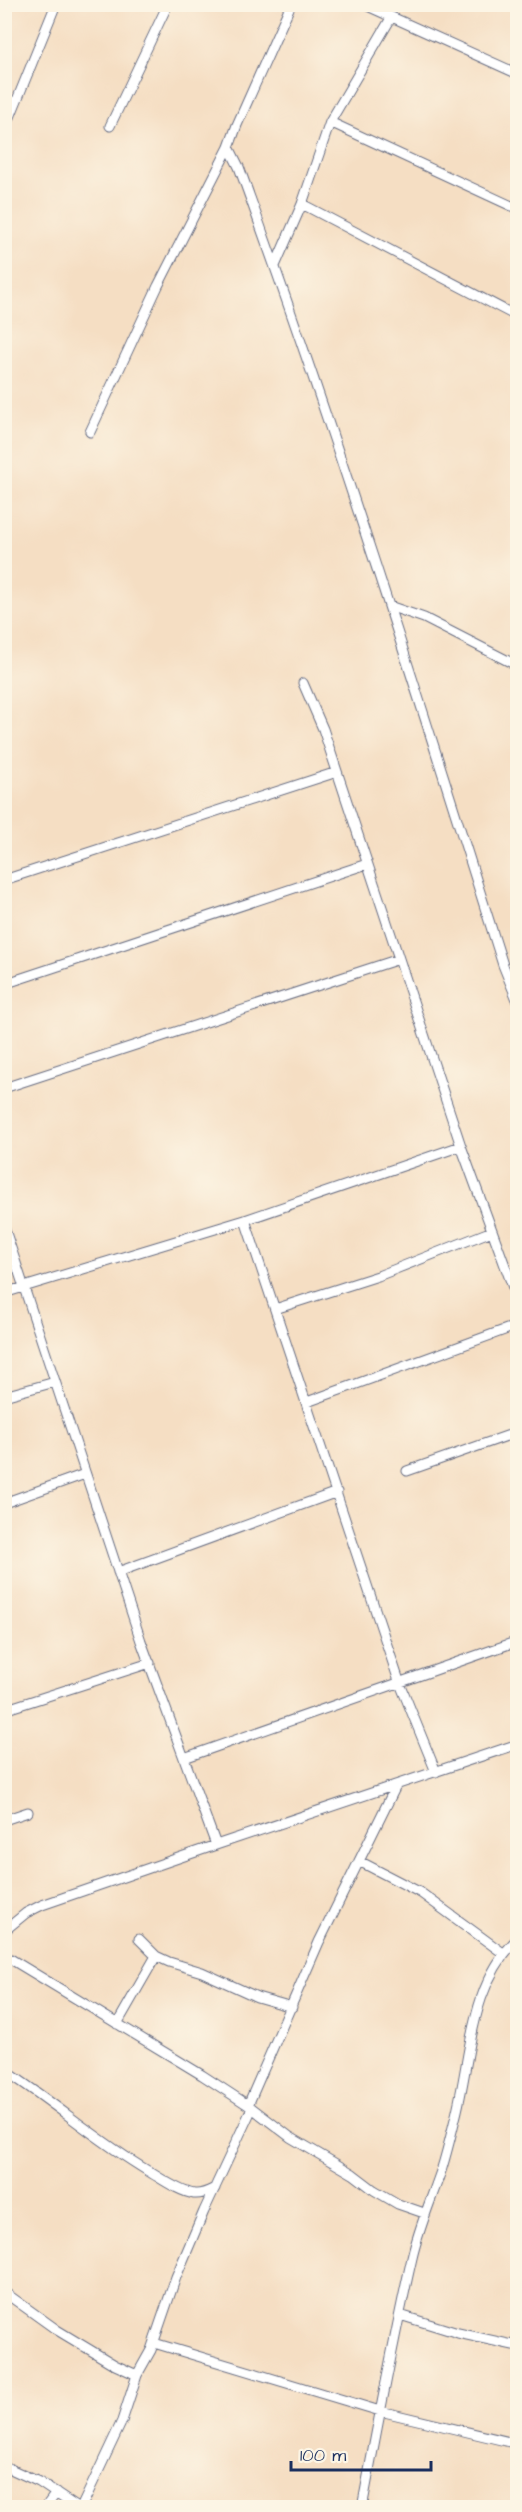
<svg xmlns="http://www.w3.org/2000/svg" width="522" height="2512" font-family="'Architects Daughter',sans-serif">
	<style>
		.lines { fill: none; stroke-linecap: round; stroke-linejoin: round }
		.street-casing { stroke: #676c81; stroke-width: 11 }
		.street { stroke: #fff; stroke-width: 9 }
	</style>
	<rect width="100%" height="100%" fill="#fcf5e5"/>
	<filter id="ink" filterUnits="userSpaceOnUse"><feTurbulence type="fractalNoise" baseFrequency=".0167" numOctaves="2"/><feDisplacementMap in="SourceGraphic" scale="12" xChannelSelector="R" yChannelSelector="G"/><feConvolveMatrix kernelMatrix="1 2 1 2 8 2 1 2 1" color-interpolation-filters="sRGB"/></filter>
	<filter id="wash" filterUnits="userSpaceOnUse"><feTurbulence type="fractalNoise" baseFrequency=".008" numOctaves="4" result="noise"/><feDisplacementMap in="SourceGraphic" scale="24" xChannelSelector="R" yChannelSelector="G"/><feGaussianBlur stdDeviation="1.35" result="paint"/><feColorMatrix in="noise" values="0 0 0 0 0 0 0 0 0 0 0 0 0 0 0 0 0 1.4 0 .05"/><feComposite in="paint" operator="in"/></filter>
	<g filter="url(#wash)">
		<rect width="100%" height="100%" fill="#f5dec3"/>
	</g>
	<g filter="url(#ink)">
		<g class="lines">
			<g class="street-casing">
				<path id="street" d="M 291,4 L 237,125 L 229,147 L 239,167 C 335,430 419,698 503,965 L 518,1002
					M 363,4 L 518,74
					M 330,122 L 518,209
					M 110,126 L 168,4
					M 4,132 L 56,4
					M 302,204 L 518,317
					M 275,266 L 302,204 L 330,122 L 391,18
					M 90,432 L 158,286 L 229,147
					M 389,606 L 424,618 L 518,666
					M 4,880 L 337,772
					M 4,984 L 367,864
					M 4,1088 L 399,959
					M 461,1146 L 518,1301
					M 245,1220 L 461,1146 L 323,729 L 303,683
					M 4,1227 L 141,1641 L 216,1845 L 518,1744
					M 4,1293 L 245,1220 L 399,1681 L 436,1772
					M 275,1309 L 378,1276 L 492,1231
					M 4,1396 L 55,1382
					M 307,1402 L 518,1325
					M 407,1471 L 518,1432
					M 4,1503 L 85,1474
					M 118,1572 L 337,1492
					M 4,1710 L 150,1663
					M 184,1758 L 518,1641
					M 4,1820 L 28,1812
					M 359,1861 L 421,1893 L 503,1953
					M 4,1931 L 26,1913 L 42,1905 L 216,1845
					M 139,1939 L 156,1956 L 169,1962 L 202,1972 L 257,1997 L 292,2007
					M 4,1955 L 202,2075 L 248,2105 L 290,2137 L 353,2174 L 374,2190 L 398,2204 L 424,2213
					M 117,2024 L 156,1956
					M 4,2070 C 54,2102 97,2141 148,2171 C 162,2179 178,2191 194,2194 C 202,2195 209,2191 215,2188
					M 248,2105 L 319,1942 L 396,1786
					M 4,2292 L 57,2330 L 115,2365 L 137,2375
					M 400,2315 L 458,2333 L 518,2346
					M 154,2343 L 380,2411 L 518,2444
					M 4,2466 L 39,2482 L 78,2508
					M 45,2508 L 56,2493
					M 81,2508 L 122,2421 L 137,2375 L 151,2350 L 176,2277 L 204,2211 L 252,2108
					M 362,2508 C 378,2424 393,2340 412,2258 C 419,2227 432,2198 442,2168 C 447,2152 451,2135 455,2119 C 472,2055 468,1988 518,1938"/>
			</g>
			<use href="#street" class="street"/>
		</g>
	</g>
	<rect width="522" height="2512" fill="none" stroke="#fcf5e5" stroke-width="24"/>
	<path d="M291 2461v9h140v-9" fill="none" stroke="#1b2f5e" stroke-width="3"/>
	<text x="300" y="2461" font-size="18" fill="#1b2f5e" stroke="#fcf5e5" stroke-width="4.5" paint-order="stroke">100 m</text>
</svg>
